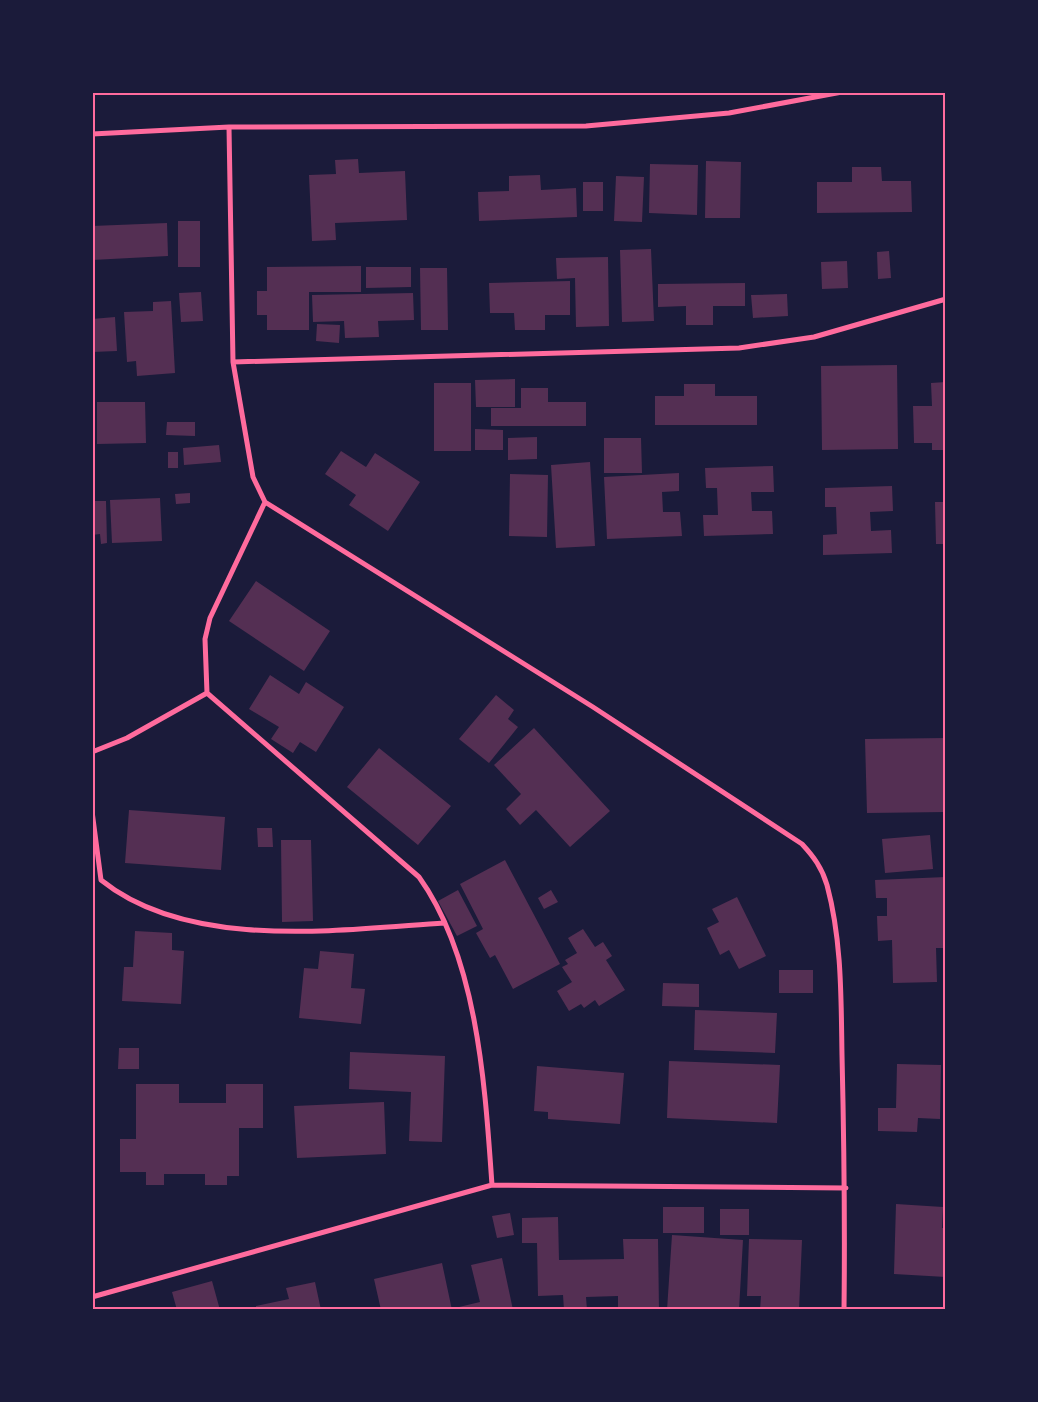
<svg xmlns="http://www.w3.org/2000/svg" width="1038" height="1402" font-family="'Noto Sans',sans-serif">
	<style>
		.building { fill: #542f53 }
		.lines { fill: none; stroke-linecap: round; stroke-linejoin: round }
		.minor { stroke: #ff6b9d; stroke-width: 5 }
		.neatline { fill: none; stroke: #ff6b9d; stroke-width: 2 }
	</style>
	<rect width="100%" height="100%" fill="#1b1b3a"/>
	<path class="building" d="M 358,159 L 359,173 L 405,171 L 407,220 L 335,223 L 336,240 L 312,241 L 309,175 L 336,174 L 335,160 Z
		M 706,161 L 741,162 L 740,218 L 705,218 Z
		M 650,164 L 698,165 L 697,215 L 649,213 Z
		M 852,167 L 881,167 L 882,181 L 911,181 L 912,212 L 817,213 L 817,182 L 852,182 Z
		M 540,175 L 541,190 L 576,188 L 577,217 L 479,221 L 478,192 L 509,191 L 509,176 Z
		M 616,176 L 644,177 L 642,222 L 614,221 Z
		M 583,182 L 603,182 L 603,211 L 583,211 Z
		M 178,221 L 200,221 L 200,267 L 178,267 Z
		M 167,223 L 168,256 L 92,260 L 92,226 Z
		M 651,249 L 654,321 L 622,322 L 620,250 Z
		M 889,251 L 891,278 L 878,279 L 877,252 Z
		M 608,257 L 609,326 L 576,327 L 575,278 L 557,279 L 556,258 Z
		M 847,261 L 848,288 L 822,289 L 821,262 Z
		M 361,266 L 361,292 L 309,292 L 309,330 L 267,330 L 267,315 L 257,315 L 257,291 L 267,291 L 267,267 Z
		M 366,267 L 411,267 L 411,287 L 366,288 Z
		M 420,268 L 447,268 L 448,330 L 421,330 Z
		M 570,281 L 570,315 L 545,315 L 545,330 L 515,330 L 514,313 L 490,313 L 489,283 Z
		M 745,283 L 745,306 L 713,306 L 713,325 L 686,325 L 686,306 L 658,307 L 658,284 Z
		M 201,292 L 203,321 L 181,322 L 179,293 Z
		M 413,293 L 414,320 L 378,321 L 379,337 L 345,338 L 344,321 L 313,322 L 312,295 Z
		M 787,294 L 788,316 L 753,318 L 751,295 Z
		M 171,301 L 175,373 L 137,376 L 136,361 L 127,362 L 124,312 L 153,311 L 153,302 Z
		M 115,317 L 117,351 L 92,352 L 92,319 Z
		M 317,324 L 340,325 L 339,343 L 316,341 Z
		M 897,365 L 898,449 L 822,450 L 821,366 Z
		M 515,379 L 515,407 L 476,407 L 475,380 Z
		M 946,382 L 946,450 L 932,450 L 932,443 L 914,443 L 913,406 L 932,406 L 931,383 Z
		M 434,383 L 471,383 L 471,451 L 434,451 Z
		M 684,384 L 715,384 L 715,396 L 757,396 L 757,425 L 655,425 L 655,396 L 684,396 Z
		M 521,388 L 548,388 L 548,402 L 586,402 L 586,426 L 491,426 L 491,408 L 521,408 Z
		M 97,402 L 145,402 L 146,443 L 97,444 Z
		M 167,422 L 195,422 L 195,436 L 166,435 Z
		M 475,429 L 503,430 L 503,450 L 475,450 Z
		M 537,437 L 537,459 L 508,460 L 508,438 Z
		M 604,438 L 641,438 L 642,473 L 604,473 Z
		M 219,445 L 221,462 L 184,465 L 183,448 Z
		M 341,451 L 366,467 L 375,453 L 420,482 L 388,531 L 349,505 L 356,495 L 325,474 Z
		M 168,452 L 178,452 L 178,468 L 168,468 Z
		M 590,462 L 595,546 L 556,548 L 551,465 Z
		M 773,466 L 774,492 L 751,492 L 752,511 L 772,511 L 773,534 L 704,536 L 703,515 L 718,515 L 717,488 L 706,488 L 705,468 Z
		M 679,473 L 679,491 L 662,492 L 663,512 L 680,512 L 682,536 L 607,539 L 604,477 Z
		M 510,474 L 548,475 L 547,537 L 509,536 Z
		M 892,486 L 893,511 L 870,512 L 871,531 L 891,530 L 892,553 L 823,555 L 823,535 L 837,534 L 836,507 L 825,507 L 825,488 Z
		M 190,493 L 190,503 L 176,504 L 175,494 Z
		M 160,498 L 162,541 L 112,543 L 110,500 Z
		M 92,501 L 106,501 L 107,543 L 101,544 L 100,534 L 92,535 Z
		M 935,502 L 946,502 L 946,544 L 936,544 Z
		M 256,581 L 330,631 L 304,671 L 229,621 Z
		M 270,675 L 299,694 L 306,682 L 344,707 L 316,752 L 300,742 L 293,753 L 271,739 L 279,727 L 249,709 Z
		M 496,695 L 514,710 L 508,719 L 518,727 L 489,763 L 459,739 Z
		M 534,728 L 610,811 L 570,847 L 536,810 L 520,825 L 506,809 L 521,794 L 494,765 Z
		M 946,738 L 946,812 L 867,813 L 865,739 Z
		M 379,748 L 451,806 L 418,845 L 347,787 Z
		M 129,810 L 225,817 L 221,870 L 125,863 Z
		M 257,828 L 272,828 L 273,847 L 258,847 Z
		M 930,835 L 933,869 L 885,873 L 882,839 Z
		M 281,840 L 311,840 L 313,921 L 282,922 Z
		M 505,860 L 560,964 L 513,989 L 495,955 L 490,958 L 476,933 L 483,929 L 460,884 Z
		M 946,877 L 946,948 L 936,948 L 937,982 L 893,983 L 892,940 L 878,941 L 877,916 L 887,916 L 887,898 L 876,898 L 875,880 Z
		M 458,890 L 477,926 L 457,936 L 438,901 Z
		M 551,890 L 558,902 L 544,909 L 538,898 Z
		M 737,897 L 766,956 L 739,969 L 729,950 L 720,955 L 707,928 L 719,922 L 712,909 Z
		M 583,929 L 595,947 L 603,942 L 612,956 L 606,960 L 625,990 L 599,1006 L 595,1000 L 584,1008 L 581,1004 L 569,1011 L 557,991 L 572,982 L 562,967 L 568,964 L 565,960 L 577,953 L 568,938 Z
		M 135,931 L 172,933 L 172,950 L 184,951 L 181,1004 L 122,1001 L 124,967 L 133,967 Z
		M 320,951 L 354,954 L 351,988 L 365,989 L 361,1024 L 299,1018 L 304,968 L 318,969 Z
		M 779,970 L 813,970 L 813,993 L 779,993 Z
		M 663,983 L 699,984 L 699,1007 L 662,1006 Z
		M 695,1010 L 777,1013 L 775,1053 L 694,1050 Z
		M 119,1048 L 139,1048 L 139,1069 L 118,1069 Z
		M 350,1052 L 445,1056 L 442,1142 L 409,1141 L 411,1092 L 349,1089 Z
		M 669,1061 L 780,1065 L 777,1123 L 667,1118 Z
		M 897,1064 L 941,1065 L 940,1119 L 918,1118 L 917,1132 L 878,1131 L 878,1108 L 896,1108 Z
		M 537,1066 L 624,1073 L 620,1124 L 548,1119 L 548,1112 L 534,1111 Z
		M 136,1084 L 179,1084 L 179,1103 L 226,1103 L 226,1084 L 263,1084 L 263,1128 L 239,1128 L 239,1176 L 227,1176 L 227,1185 L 205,1185 L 205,1174 L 164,1174 L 164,1185 L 146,1185 L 146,1172 L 120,1172 L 120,1139 L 136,1139 Z
		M 384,1102 L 386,1154 L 297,1158 L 294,1106 Z
		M 896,1204 L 943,1207 L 942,1228 L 946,1228 L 946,1277 L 894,1274 Z
		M 663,1207 L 704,1207 L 704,1233 L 663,1233 Z
		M 720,1209 L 749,1209 L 749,1235 L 720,1235 Z
		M 510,1213 L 514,1235 L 497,1238 L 492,1216 Z
		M 558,1217 L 559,1260 L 624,1259 L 623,1239 L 658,1239 L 659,1310 L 618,1310 L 618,1296 L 586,1297 L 587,1310 L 564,1310 L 563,1295 L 538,1296 L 537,1243 L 522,1243 L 522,1218 Z
		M 672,1235 L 743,1240 L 739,1310 L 667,1310 Z
		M 749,1239 L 802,1240 L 799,1310 L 760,1310 L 761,1296 L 747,1296 Z
		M 502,1258 L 513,1310 L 459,1310 L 459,1307 L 480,1302 L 471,1265 Z
		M 442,1263 L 452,1310 L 381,1310 L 374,1279 Z
		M 212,1281 L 220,1310 L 177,1310 L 172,1292 Z
		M 315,1282 L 321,1310 L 256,1310 L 256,1306 L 289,1299 L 286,1288 Z"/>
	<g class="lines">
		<path class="minor" d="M 229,127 L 233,362 L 253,477 L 265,502 L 593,707 L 802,844 C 814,857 822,868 827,885 C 842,941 841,998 842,1055 C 844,1140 845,1225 844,1310
			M 92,134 L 229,127 L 586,126 L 729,113 L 842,92
			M 233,362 L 739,348 L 814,337 L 946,299
			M 265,502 L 210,618 L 205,639 L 207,693 L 419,877 C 478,959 485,1087 492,1185
			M 92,752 L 127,738 L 207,693
			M 92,811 L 101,880 C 189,951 339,930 444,923
			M 92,1297 L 492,1185 L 846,1188"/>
	</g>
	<rect width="1038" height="1402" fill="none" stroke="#1b1b3a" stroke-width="188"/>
	<rect x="94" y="94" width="850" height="1214" class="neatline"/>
</svg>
